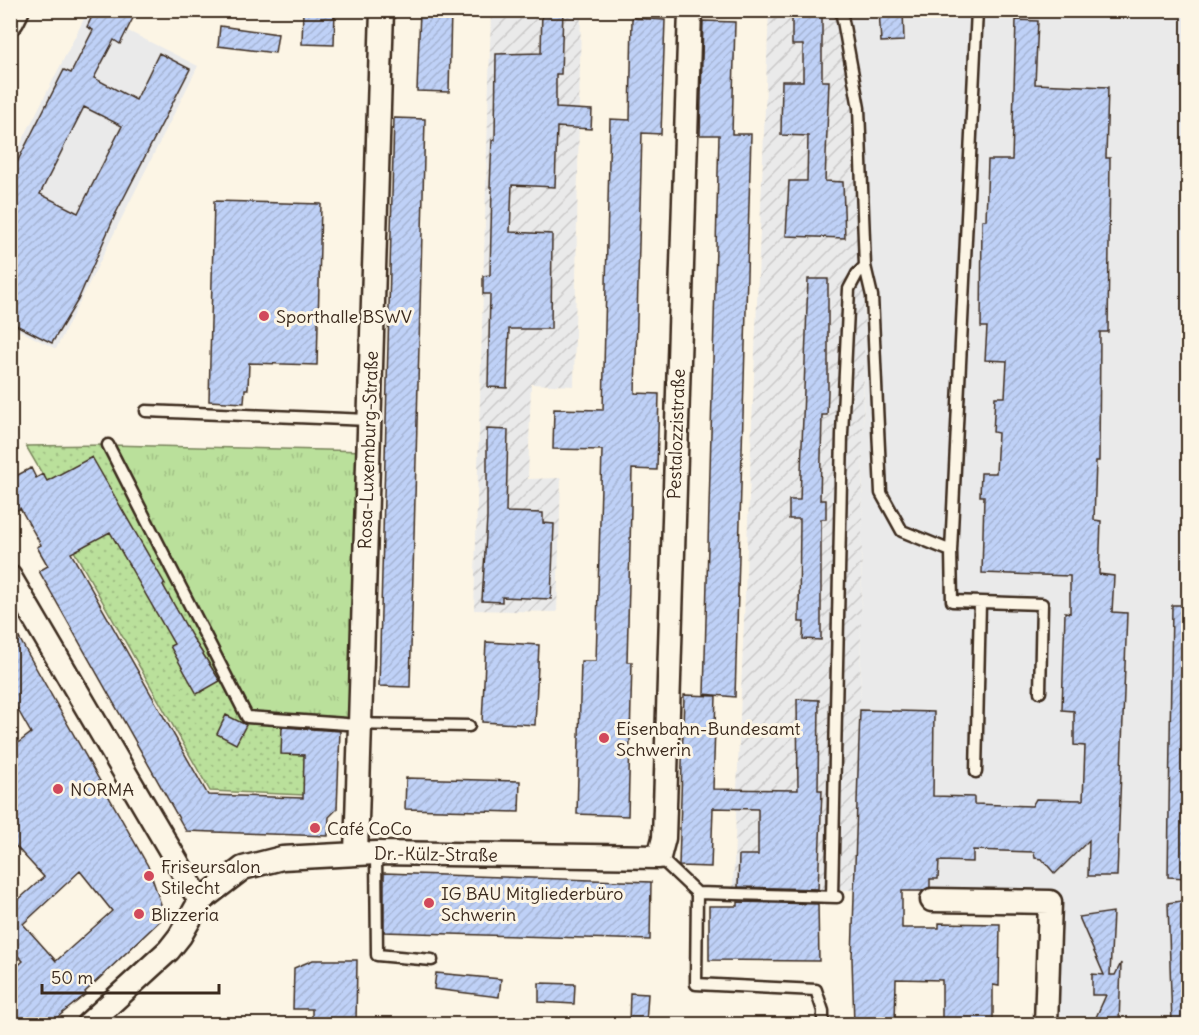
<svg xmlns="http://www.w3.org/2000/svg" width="1199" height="1035" font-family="Delius,sans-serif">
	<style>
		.built { fill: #eaeaea }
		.industrial { fill: url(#industrial-furrows) }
		.park { fill: url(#park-tufts); stroke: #7a855c; stroke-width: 1.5 }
		.garden { fill: url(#garden-dots); stroke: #7a855c; stroke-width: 1.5 }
		.building { fill: url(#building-hatch); stroke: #3b2a1e; stroke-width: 1.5; fill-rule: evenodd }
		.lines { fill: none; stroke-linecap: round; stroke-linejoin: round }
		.service-casing { stroke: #3b2a1e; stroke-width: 15 }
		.minor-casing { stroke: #3b2a1e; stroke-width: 27 }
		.tertiary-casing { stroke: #3b2a1e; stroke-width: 32 }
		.service { stroke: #fcf5e5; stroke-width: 10 }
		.minor { stroke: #fcf5e5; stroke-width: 22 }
		.tertiary { stroke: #fcf5e5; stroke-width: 27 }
		.poi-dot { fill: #d1495b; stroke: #fcf5e5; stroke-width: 2 }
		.labels { text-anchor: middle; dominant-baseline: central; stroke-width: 6; stroke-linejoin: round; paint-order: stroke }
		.poi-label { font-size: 18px; fill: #3b2a1e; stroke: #fcf5e5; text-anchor: start }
		.street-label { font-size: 18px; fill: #3b2a1e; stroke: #fcf5e5 }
	</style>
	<defs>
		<pattern id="industrial-furrows" width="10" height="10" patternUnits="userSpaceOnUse" patternTransform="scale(1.5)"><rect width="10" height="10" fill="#eaeaea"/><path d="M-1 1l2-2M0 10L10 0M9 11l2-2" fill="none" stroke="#cac9c8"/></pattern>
		<pattern id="park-tufts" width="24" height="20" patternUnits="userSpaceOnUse" patternTransform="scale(1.5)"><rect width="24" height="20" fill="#bae09b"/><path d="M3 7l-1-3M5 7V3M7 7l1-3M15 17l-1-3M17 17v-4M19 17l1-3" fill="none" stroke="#a1c085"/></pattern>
		<pattern id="garden-dots" width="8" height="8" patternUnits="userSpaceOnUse" patternTransform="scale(1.5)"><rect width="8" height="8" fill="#bae09b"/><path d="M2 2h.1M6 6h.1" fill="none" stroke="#a1c085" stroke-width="1.8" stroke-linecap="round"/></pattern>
		<pattern id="building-hatch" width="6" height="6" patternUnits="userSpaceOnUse" patternTransform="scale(1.5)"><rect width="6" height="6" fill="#bfd1f7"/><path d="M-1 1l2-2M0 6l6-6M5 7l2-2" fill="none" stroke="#a5b4d3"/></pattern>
	</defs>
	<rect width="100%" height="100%" fill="#fcf5e5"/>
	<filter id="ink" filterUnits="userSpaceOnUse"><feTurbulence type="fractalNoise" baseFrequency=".0167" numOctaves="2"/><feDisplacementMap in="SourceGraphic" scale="12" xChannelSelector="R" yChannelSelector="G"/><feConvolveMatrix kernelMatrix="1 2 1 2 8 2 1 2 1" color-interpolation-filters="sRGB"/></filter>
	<g filter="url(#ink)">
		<path class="built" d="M 88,11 L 198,66 L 56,349 L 11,326 L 10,165 Z
			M 841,11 L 1188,11 L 1188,1024 L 1059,1024 L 1062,897 L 855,890 L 860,710 L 865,266 Z"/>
		<path class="industrial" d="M 491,11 L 581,11 L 574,386 L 531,384 L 528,479 L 561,478 L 557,612 L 474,610 Z
			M 769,11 L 841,11 L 859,108 L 865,266 L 860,710 L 855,890 L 733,888 Z"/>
		<path class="park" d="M 108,445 L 368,451 L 360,725 L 247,717 Z"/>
		<path class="garden" d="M 108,445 L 247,716 L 286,724 L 287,754 L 305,755 L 304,795 L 210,791 L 74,551 L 84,546 L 26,446 Z"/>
		<path class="building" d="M 95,10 L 137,10 L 120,44 L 114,40 L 94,78 L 136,100 L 159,53 L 190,69 L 116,213 L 78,300 L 52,343 L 10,322 L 10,176 L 64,70 L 71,73 L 93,30 L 87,27 ZM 84,107 L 122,126 L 78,213 L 40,194 Z
			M 303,10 L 335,10 L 334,45 L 302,44 Z
			M 420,10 L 451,10 L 449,92 L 417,91 Z
			M 542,10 L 563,10 L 561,74 L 556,74 L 556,108 L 592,110 L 591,129 L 557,127 L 555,187 L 512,185 L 510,232 L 552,234 L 551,329 L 509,329 L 507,388 L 488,387 L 490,294 L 483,294 L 483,276 L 490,275 L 492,187 L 490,187 L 492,140 L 495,140 L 496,54 L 541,53 Z
			M 792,10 L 822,10 L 822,81 L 829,81 L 825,181 L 843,182 L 845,238 L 786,236 L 789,181 L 807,181 L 808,136 L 781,135 L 782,81 L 803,81 L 803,45 L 792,45 Z
			M 879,10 L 903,10 L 904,41 L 881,42 Z
			M 632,18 L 665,20 L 661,134 L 642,133 L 635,393 L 659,394 L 657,470 L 632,469 L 627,662 L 632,662 L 628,816 L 577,814 L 581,661 L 596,661 L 602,450 L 553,449 L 554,409 L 603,410 L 610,119 L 630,120 Z
			M 1016,20 L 1038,21 L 1035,84 L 1108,87 L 1106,158 L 1110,158 L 1108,332 L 1100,332 L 1099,461 L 1096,461 L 1094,520 L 1101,521 L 1099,574 L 1114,576 L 1112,612 L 1127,613 L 1117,876 L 1088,876 L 1089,840 L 1055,874 L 1042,859 L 1035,858 L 1034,852 L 973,850 L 973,862 L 939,861 L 938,879 L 930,879 L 930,887 L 922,891 L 902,891 L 902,928 L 939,928 L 939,923 L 1000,924 L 999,986 L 993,985 L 993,1024 L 942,1024 L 942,980 L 896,979 L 895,1024 L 854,1024 L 852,959 L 860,710 L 934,712 L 933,796 L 974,797 L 974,804 L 1032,806 L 1036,799 L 1083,800 L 1085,746 L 1074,745 L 1074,711 L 1062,710 L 1065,612 L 1070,613 L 1070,576 L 982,573 L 984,496 L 980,496 L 981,473 L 996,473 L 998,433 L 993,432 L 995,397 L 1005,397 L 1007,361 L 985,360 L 987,327 L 981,327 L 982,220 L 986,220 L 988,160 L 1012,160 Z
			M 703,21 L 735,22 L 732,134 L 751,134 L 735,697 L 704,694 L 719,135 L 700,135 Z
			M 220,26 L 278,34 L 275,53 L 218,46 Z
			M 394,118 L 425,119 L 410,687 L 379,686 Z
			M 214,201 L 321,204 L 317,365 L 249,363 L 248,389 L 245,389 L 244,403 L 209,401 Z
			M 808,279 L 828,279 L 828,392 L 827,415 L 822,415 L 820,500 L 826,500 L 826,519 L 821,519 L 821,640 L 803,639 L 804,622 L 799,622 L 800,519 L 789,519 L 789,500 L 800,500 Z
			M 487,429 L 508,430 L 506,512 L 543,513 L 543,523 L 554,524 L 551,599 L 502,597 L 502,602 L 482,601 L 487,518 Z
			M 92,457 L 165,584 L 163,585 L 191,635 L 220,681 L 197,694 L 170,646 L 174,644 L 110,532 L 71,553 L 208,795 L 303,798 L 304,755 L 281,754 L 282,727 L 340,731 L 337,809 L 329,817 L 328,836 L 186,831 L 39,571 L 48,566 L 37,547 L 41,545 L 20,508 L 16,511 L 10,500 L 10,493 L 18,488 L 12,478 L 31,468 L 36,478 L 43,474 L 47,481 Z
			M 1172,605 L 1188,605 L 1188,878 L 1168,877 Z
			M 10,622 L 148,866 L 165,916 L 85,992 L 86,994 L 49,1024 L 10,1024 L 10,973 L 23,961 L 10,948 L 10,907 L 44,877 L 10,840 L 10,819 L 16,813 L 10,803 L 10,749 L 31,733 L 10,696 ZM 80,871 L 112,911 L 56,961 L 23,924 Z
			M 486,642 L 539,645 L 535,725 L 482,722 Z
			M 684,695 L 716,696 L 713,789 L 798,790 L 797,699 L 819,700 L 818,790 L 822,790 L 818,889 L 738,887 L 739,855 L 758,855 L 758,809 L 713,808 L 711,867 L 679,866 Z
			M 226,715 L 246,725 L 236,744 L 217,734 Z
			M 406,778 L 520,781 L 519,812 L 405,809 Z
			M 384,873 L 651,882 L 650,940 L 384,932 Z
			M 1188,900 L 1188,1024 L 1172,1024 L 1168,903 Z
			M 738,902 L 818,904 L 819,961 L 709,960 L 709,906 L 738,906 Z
			M 1113,912 L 1110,975 L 1115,975 L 1121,963 L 1119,1024 L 1093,1024 L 1106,995 L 1092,995 L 1092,974 L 1104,975 L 1079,917 Z
			M 313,960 L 357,960 L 356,1024 L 312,1024 L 312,1009 L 293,1009 L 294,968 Z
			M 436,973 L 501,979 L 499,997 L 434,989 Z
			M 539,983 L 575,984 L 574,1004 L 539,1002 Z
			M 630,993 L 648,994 L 646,1024 L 629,1024 Z"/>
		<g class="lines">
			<g class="service-casing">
				<path id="service" d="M 865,266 L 872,296 L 881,493 L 902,531 L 951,551 L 952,601 L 1042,604 L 1040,692
					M 146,411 L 369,420
					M 108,445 L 247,717 L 346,724 L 469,726
					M 951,551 L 977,10
					M 976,772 L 980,603
					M 376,853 L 377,955 L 432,960
					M 659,857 L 697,893 L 837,897
					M 697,893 L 696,984 L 816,990 L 823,1011 L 823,1024
					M 832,897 L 842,434 L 849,289 L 857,274 L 865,266 L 859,108 L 841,10"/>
			</g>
			<g class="minor-casing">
				<path id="minor" d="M 10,577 L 200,901
					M 356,853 L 382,10
					M 932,900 L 1050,902 L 1046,1024
					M 88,1024 L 169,950 L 180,936 L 200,901 L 243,868 L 282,858 L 376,853 L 659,857 L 664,838 L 690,10"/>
			</g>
			<g class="tertiary-casing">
				<path id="tertiary" d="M 10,20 L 15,10"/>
			</g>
			<use href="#service" class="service"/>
			<use href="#minor" class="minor"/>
			<use href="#tertiary" class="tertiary"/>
		</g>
	</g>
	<g class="poi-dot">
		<circle cx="264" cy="316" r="6"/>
		<circle cx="604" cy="738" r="6"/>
		<circle cx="58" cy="789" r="6"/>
		<circle cx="315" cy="828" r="6"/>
		<circle cx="149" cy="876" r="6"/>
		<circle cx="429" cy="903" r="6"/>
		<circle cx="139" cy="914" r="6"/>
	</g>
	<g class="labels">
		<g class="poi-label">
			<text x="276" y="316">Sporthalle BSWV</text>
			<text x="616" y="728">Eisenbahn-Bundesamt<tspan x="616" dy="21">Schwerin</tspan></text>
			<text x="70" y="789">NORMA</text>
			<text x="327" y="828">Café CoCo</text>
			<text x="161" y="866">Friseursalon<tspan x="161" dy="21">Stilecht</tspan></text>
			<text x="441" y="893">IG BAU Mitgliederbüro<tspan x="441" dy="21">Schwerin</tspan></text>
			<text x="151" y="914">Blizzeria</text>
		</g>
		<g class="street-label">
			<text transform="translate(676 434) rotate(-88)">Pestalozzistraße</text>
			<text transform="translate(368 450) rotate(-88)">Rosa-Luxemburg-Straße</text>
			<text transform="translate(436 854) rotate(1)">Dr.-Külz-Straße</text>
		</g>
	</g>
	<rect width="1199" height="1035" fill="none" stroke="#fcf5e5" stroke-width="36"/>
	<rect x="18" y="18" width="1163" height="999" fill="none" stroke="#3b2a1e" stroke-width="2" filter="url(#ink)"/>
	<path d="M42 984v9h177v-9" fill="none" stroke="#3b2a1e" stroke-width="3"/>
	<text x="51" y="984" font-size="18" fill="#3b2a1e" stroke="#fcf5e5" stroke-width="4.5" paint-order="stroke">50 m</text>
</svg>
